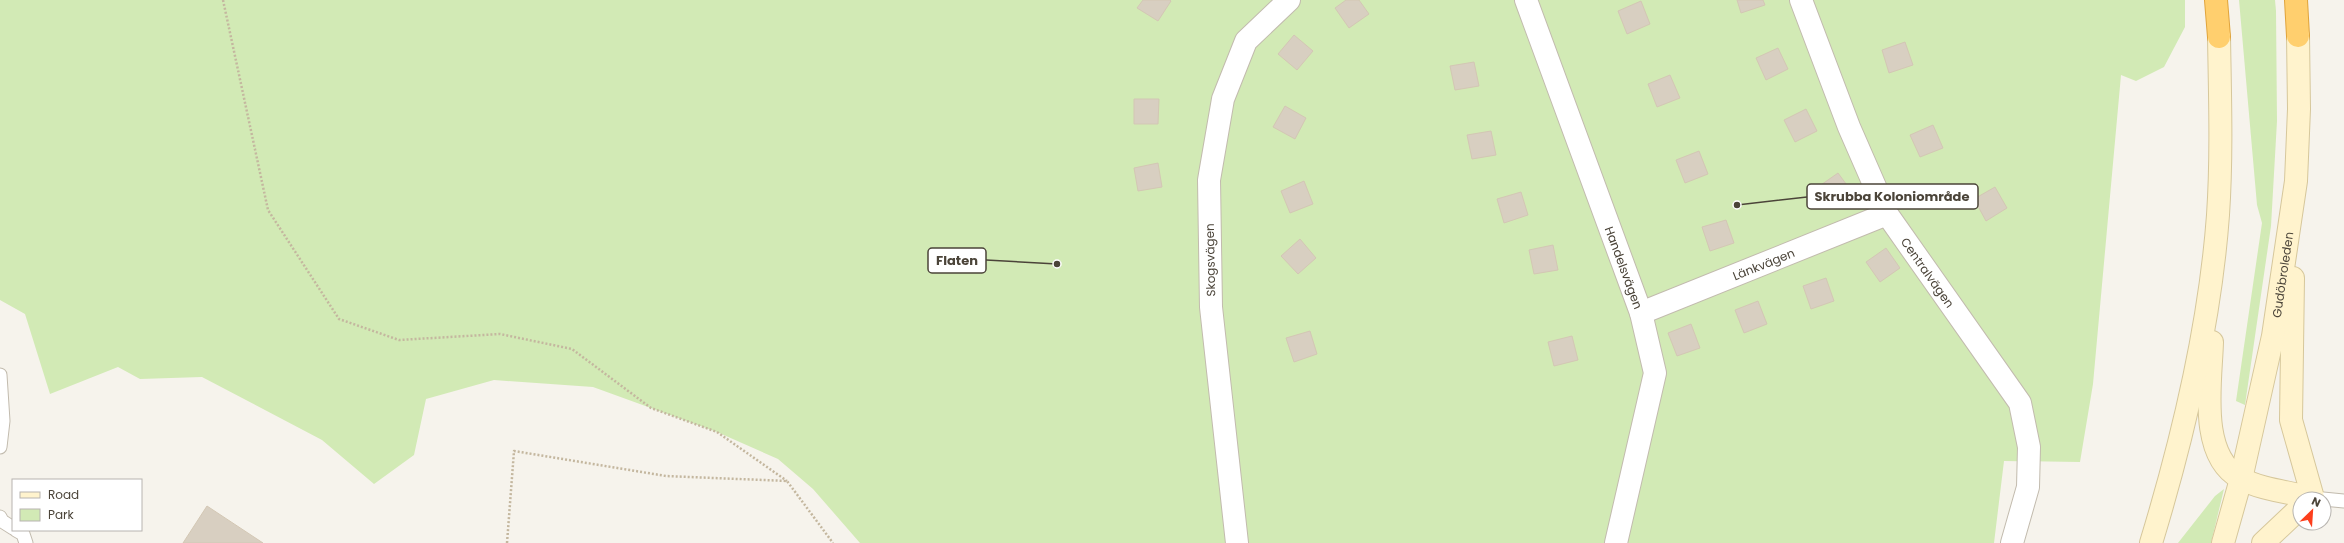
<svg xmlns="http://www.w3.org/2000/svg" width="2344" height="543" font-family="Poppins,sans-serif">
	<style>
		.green { fill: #d2eab5 }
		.building { fill: #d8cfc1; stroke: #d3c7b4 }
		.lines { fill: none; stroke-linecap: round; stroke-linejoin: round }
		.service-casing { stroke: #c2bbae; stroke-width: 15 }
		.minor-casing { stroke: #c2bbae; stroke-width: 24 }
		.secondary-casing { stroke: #d6c79b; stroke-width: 24 }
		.motorway-casing { stroke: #e0a43c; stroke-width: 24 }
		.path { stroke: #c4b79f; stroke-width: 2.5; stroke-dasharray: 2 2; stroke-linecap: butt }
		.service { stroke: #fff; stroke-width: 13 }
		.minor { stroke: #fff; stroke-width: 22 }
		.secondary { stroke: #fff3cd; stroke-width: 22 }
		.motorway { stroke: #ffcf6e; stroke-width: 22 }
		.labels { text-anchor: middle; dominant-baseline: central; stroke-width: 3.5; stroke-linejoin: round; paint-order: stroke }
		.street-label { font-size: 12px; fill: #4b4439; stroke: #fff }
		.leader { fill: none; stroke: #4b4439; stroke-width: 1.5 }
		.callout-dot { fill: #4b4439; stroke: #fff; stroke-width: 1.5 }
		.callout { fill: #fff; stroke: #4b4439; stroke-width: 1.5 }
		.callout-label { font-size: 13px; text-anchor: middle; font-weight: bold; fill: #4b4439 }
	</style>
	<rect width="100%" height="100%" fill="#f6f3ec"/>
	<path class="green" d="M 0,0 L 2185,0 L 2185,27 L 2164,67 L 2136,81 L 2121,75 L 2093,384 L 2080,462 L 2004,461 L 1994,543 L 860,543 L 813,489 L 778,459 L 717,432 L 593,387 L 494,380 L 426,399 L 414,455 L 374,484 L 322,440 L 202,377 L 140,379 L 118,367 L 50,394 L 25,314 L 0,300 Z
		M 2239,0 L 2275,0 L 2276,11 L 2277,121 L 2271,226 L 2245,405 L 2236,401 L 2262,223 L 2257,205 Z
		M 2224,489 L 2211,543 L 2178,543 L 2215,496 Z"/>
	<path class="building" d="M 1143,0 L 1170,0 L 1171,1 L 1158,21 L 1137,8 Z
		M 1346,0 L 1359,0 L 1369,14 L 1349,28 L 1335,8 Z
		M 1737,0 L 1763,0 L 1765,5 L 1741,13 Z
		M 1641,1 L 1650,24 L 1627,34 L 1618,11 Z
		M 1294,35 L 1313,51 L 1297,70 L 1278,54 Z
		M 1905,42 L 1913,65 L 1889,73 L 1882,50 Z
		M 1778,48 L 1788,69 L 1766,80 L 1756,58 Z
		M 1474,62 L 1479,86 L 1455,90 L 1450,66 Z
		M 1670,75 L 1680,98 L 1657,107 L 1648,84 Z
		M 1134,99 L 1159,99 L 1158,124 L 1134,124 Z
		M 1285,106 L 1306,118 L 1295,139 L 1273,127 Z
		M 1806,109 L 1817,131 L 1795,142 L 1784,120 Z
		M 1933,125 L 1943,148 L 1920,157 L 1910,135 Z
		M 1491,131 L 1496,155 L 1472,159 L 1467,135 Z
		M 1699,151 L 1708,174 L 1685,183 L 1676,160 Z
		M 1158,163 L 1162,187 L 1138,191 L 1134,168 Z
		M 1838,173 L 1852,192 L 1833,207 L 1818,187 Z
		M 1304,181 L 1313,204 L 1290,213 L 1281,191 Z
		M 1995,187 L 2007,208 L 1986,221 L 1974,199 Z
		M 1521,192 L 1528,215 L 1504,223 L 1497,199 Z
		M 1726,220 L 1734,243 L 1710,251 L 1702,227 Z
		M 1300,239 L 1316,258 L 1298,274 L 1281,256 Z
		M 1553,245 L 1558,270 L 1534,274 L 1529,250 Z
		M 1886,248 L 1900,268 L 1880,282 L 1866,262 Z
		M 1826,278 L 1834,301 L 1811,309 L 1803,286 Z
		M 1758,301 L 1767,324 L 1744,333 L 1735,310 Z
		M 1691,324 L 1700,348 L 1677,356 L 1668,333 Z
		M 1310,331 L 1317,354 L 1294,362 L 1286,338 Z
		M 1572,336 L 1578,360 L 1554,366 L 1548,342 Z
		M 207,506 L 263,543 L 183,543 Z"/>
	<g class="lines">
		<g class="service-casing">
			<path id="service" d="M 0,375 L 3,421 L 0,447
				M 2313,498 L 2344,501
				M 0,517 L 2,521 L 13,528
				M 16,530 L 23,534 L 26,543"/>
		</g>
		<g class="minor-casing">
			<g id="minor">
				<path id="s1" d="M 1526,0 L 1641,313 L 1655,373 L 1616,543"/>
				<path id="s2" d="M 1801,0 L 1849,127 L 1887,214 L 2020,403 L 2029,447 L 2028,487 L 2012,543"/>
				<path id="s3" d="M 1641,313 L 1887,214"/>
				<path d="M 1237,543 L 1211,307 L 1209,180 L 1223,99 L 1246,41 L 1289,0"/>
			</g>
		</g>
		<g class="secondary-casing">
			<g id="secondary">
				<path d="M 2293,278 L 2291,420 L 2313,498 L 2311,499"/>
				<path d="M 2212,342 C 2211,381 2198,455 2240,478 C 2261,490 2290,492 2313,498"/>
				<path d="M 2151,543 C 2183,438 2210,325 2218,215 C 2222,156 2220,96 2219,37"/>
				<path id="s4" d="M 2223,543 L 2241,479 L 2273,336 L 2296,181 L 2299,109 L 2298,36"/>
				<path d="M 2263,543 L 2300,508"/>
			</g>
		</g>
		<g class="motorway-casing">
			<path id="motorway" d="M 2216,0 L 2219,37
				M 2296,0 L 2298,36"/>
		</g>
		<path class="path" d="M 223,0 L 268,210 L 339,319 L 399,340 L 500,334 L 572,349 L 651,408 L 717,432 L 787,481
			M 507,543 L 514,451 L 666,476 L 787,481 L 833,543"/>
		<use href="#service" class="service"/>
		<use href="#minor" class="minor"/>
		<use href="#secondary" class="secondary"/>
		<use href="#motorway" class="motorway"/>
	</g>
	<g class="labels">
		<g class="street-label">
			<text transform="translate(1210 260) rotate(-91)">Skogsvägen</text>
			<text stroke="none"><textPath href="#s3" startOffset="132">Länkvägen</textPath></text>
			<text stroke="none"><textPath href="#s1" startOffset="285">Handelsvägen</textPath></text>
			<text stroke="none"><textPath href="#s2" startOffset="302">Centralvägen</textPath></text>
			<text stroke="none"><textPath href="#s4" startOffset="275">Gudöbroleden</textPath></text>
		</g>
	</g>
	<path class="leader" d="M1737 205L1807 197M1057 264L986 260"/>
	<g class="callout-dot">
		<circle cx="1737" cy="205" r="4"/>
		<circle cx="1057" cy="264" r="4"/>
	</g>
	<g class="callout">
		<rect x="1807" y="184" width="171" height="25" rx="4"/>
		<rect x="928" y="248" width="58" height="25" rx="4"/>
	</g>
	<g class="callout-label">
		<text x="1892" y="201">Skrubba Koloniområde</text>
		<text x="957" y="265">Flaten</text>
	</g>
	<rect x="12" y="479" width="130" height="52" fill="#ffffff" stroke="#b7b4b0"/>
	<rect x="20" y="492" width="20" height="6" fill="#fff3cd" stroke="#b7b4b0"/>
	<text x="48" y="499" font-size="12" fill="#4b4439">Road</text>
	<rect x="20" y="509" width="20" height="12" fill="#d2eab5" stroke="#b7b4b0"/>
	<text x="48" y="519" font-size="12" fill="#4b4439">Park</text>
	<g transform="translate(2312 511) rotate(25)"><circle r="19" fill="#ffffff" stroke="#b7b4b0"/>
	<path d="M0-3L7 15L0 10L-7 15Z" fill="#fc3f1d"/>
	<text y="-6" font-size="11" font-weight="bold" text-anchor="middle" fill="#4b4439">N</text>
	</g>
</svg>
